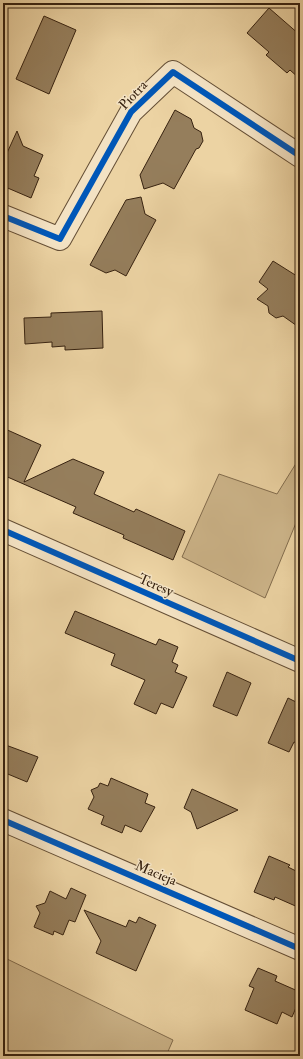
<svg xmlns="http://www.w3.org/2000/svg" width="303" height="1059" font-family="'IM FELL Double Pica',serif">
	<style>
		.green { fill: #cdb58a; stroke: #826c4d }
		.building { fill: #957e5c; stroke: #372210 }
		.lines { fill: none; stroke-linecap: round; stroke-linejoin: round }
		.minor-casing { stroke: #644e35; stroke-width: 24 }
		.minor { stroke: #f3e2c3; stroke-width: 22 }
		.cycleway-casing { stroke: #f3e2c3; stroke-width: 8 }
		.cycleway { stroke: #0057b8; stroke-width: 6 }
		.labels { text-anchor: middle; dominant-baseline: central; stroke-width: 3; stroke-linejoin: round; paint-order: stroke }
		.street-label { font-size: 14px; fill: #372210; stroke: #f3e2c3 }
	</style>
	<rect width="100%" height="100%" fill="#ecd3a3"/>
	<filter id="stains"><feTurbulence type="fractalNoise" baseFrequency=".005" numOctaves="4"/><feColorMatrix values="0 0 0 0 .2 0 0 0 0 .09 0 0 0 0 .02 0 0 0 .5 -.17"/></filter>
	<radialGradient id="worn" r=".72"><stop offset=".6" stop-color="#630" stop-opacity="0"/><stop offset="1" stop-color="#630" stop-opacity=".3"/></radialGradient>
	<path class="green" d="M 300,457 L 300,518 L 298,518 L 265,598 L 182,557 L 219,474 L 277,494 Z
		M 3,957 L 173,1040 L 166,1056 L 3,1056 Z"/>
	<path class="building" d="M 269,8 L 300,35 L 300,79 L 290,70 L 287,73 L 266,55 L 269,52 L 247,33 Z
		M 44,16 L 76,30 L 49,94 L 16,79 Z
		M 175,110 L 191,119 L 194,128 L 201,132 L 203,141 L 199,148 L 196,149 L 174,189 L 163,183 L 144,189 L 140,175 Z
		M 17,131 L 23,146 L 43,155 L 34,176 L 39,178 L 31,198 L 3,186 L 3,152 L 7,153 Z
		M 141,197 L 145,214 L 156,220 L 126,276 L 115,270 L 106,273 L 90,265 L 126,200 Z
		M 273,261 L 300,278 L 300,328 L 283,316 L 276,318 L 269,313 L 268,306 L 257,299 L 268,289 L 259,282 Z
		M 102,311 L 103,348 L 65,350 L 65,346 L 52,347 L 52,342 L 25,344 L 24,318 L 51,317 L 51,313 Z
		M 3,428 L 41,445 L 24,482 L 73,459 L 104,472 L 94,494 L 134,512 L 136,509 L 185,531 L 173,560 L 123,538 L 124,535 L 73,513 L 76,507 L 3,475 Z
		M 75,611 L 156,645 L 159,639 L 178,647 L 172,662 L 178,665 L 175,672 L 187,677 L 173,708 L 161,703 L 156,714 L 134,704 L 145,680 L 111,665 L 115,654 L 65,633 Z
		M 227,672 L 251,683 L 237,716 L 213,706 Z
		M 288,698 L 300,704 L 300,744 L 294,742 L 289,752 L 268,743 Z
		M 3,744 L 38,757 L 27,782 L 3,772 Z
		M 111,778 L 148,794 L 145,803 L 155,807 L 141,832 L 125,825 L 122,833 L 101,824 L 104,816 L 88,809 L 94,797 L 91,790 L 98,787 L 100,783 L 108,786 Z
		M 192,789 L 238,810 L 197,829 L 191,812 L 184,808 Z
		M 269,856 L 290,865 L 288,867 L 300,873 L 300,908 L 275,897 L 274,900 L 254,892 Z
		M 71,888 L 86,895 L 75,922 L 69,920 L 63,935 L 54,931 L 53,935 L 34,927 L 40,913 L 36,906 L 45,903 L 50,891 L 66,899 Z
		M 84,910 L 126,927 L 129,920 L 136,923 L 139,917 L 156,925 L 136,971 L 96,953 L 101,941 Z
		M 258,968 L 277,976 L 275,981 L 300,992 L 300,998 L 292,1017 L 282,1012 L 277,1024 L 245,1010 L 254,988 L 249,986 Z"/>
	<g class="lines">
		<g class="minor-casing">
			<path id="minor" d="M 3,216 L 60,239 L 131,112 L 173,72 L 300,156
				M 3,530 L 300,661
				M 3,820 L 300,949"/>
		</g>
		<use href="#minor" class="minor"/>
		<g class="cycleway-casing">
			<path id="cycleway" d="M 3,216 L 60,239 L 131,112 L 173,72 L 300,156
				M 3,530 L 300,661
				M 3,820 L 300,949"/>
		</g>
		<use href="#cycleway" class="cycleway"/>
	</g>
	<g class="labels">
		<g class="street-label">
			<text transform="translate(133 95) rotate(-47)">Piotra</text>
			<text transform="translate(156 585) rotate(24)">Teresy</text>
			<text transform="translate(156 873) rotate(23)">Macieja</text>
		</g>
	</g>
	<rect width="303" height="1059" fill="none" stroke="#ecd3a3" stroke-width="16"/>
	<rect x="4" y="4" width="295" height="1051" fill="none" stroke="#372210" stroke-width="2"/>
	<rect x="8" y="8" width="287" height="1043" fill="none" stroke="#372210"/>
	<rect width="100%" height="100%" filter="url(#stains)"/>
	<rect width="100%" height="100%" fill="url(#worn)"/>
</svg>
